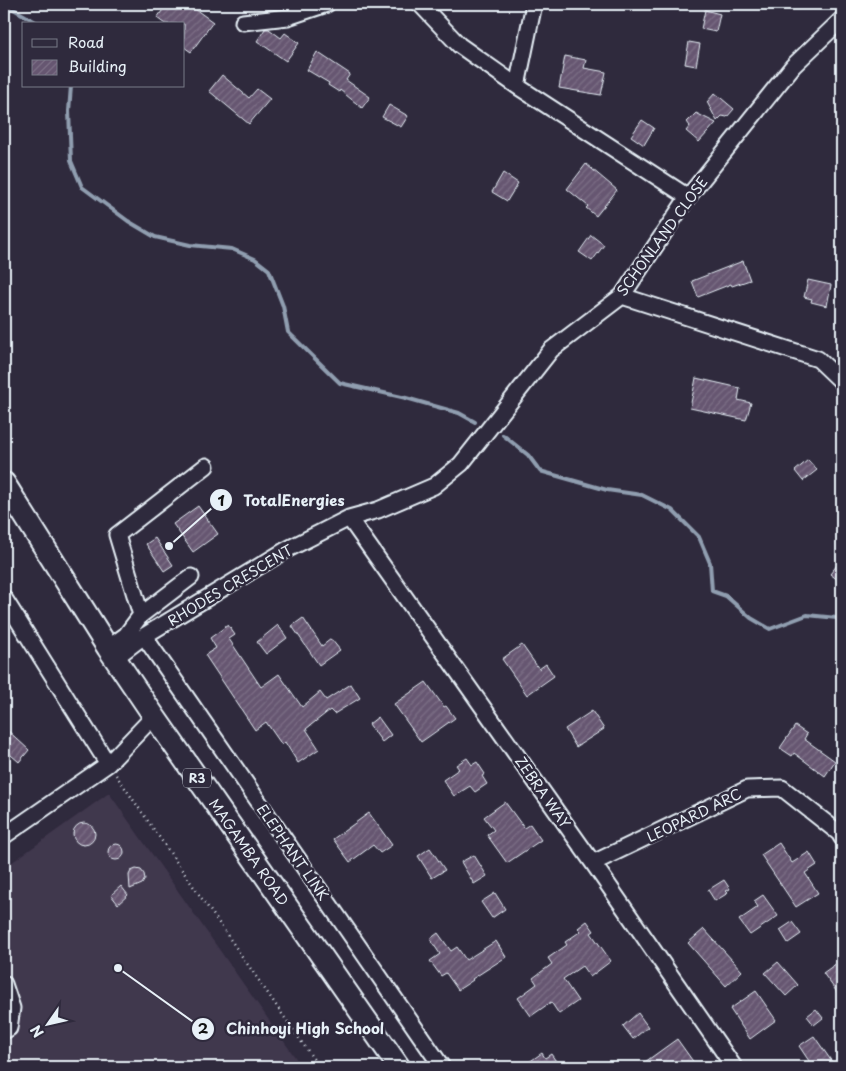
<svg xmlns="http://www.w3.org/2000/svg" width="846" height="1071" font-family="'Playpen Sans',sans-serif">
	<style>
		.built { fill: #40374d }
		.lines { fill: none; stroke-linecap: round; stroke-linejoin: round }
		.stream { stroke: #909eb0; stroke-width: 4 }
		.building { fill: url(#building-hatch); stroke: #e8f1f8 }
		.minor-casing { stroke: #e8f1f8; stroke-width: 19 }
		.highway-casing { stroke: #e8f1f8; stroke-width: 25 }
		.path { stroke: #e8f1f8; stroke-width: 2.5; stroke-dasharray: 1 4; stroke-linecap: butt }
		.minor { stroke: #2f2a3d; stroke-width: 15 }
		.highway { stroke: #2f2a3d; stroke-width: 21 }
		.labels { text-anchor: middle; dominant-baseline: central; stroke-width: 5; stroke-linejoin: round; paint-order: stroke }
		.shield { fill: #2f2a3d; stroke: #b0b5c0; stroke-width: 1 }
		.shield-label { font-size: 12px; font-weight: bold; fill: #e8f1f8 }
		.street-label { font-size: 14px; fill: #e8f1f8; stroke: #2f2a3d }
		.leader { fill: none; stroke: #e8f1f8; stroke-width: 2 }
		.callout-dot { fill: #e8f1f8; stroke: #2f2a3d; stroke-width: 2 }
		.mark-label { font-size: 15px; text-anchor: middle; font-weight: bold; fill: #111 }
		.callout-label { font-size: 15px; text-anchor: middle; font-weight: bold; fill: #e8f1f8; stroke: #2f2a3d; stroke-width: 5; stroke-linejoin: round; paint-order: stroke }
	</style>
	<defs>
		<pattern id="building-hatch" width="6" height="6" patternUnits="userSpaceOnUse" patternTransform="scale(1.25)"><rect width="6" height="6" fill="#665671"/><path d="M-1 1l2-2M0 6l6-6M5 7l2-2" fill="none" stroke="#7c6f86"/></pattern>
	</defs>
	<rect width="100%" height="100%" fill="#2f2a3d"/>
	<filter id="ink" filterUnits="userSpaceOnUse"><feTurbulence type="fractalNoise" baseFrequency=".02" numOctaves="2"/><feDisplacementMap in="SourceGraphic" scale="10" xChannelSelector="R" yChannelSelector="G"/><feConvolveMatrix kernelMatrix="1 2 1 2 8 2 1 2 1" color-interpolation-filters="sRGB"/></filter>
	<g filter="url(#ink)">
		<path class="built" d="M 109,793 L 302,1067 L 4,1067 L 4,868 Z"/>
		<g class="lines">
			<path class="stream" d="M 5,4 L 39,24
				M 71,86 L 69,111 L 71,161 L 82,187 L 128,221 L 155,237 L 190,245 L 232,249 L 255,259 L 269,270 L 283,306 L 288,332 L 340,383 L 406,398 L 459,413 L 475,422
				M 503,435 L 528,455 L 540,471 L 607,490 L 642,495 L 672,510 L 699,537 L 710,563 L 712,591 L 726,596 L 751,618 L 770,629 L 807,615 L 837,618 L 842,625"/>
		</g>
		<path class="building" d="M 167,4 L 188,4 L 213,22 L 191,52 L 184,47 L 184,24 L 165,24 L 157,18 Z
			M 705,10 L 720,14 L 716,32 L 701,29 Z
			M 265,29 L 269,29 L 281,38 L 285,33 L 299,43 L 286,61 L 257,41 Z
			M 689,42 L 700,44 L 696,66 L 685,64 Z
			M 317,52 L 350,74 L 346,80 L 370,97 L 362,108 L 340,90 L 339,92 L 328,85 L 329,83 L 307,70 Z
			M 565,56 L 586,60 L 584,68 L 606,72 L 601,95 L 559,88 Z
			M 222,75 L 249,98 L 257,89 L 270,99 L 249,124 L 209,91 Z
			M 715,93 L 734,109 L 727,117 L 722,116 L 717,121 L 707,102 Z
			M 389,105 L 408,116 L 401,127 L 382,117 Z
			M 696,113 L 716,123 L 699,142 L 686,131 L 690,126 L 687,122 Z
			M 642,120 L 654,128 L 644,145 L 631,136 Z
			M 586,164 L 617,190 L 596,216 L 586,208 L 588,206 L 567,189 Z
			M 503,173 L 518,183 L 507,201 L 492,192 Z
			M 591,235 L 604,245 L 592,261 L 579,252 Z
			M 743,261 L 750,280 L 732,286 L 731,284 L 698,297 L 692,281 Z
			M 808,280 L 831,285 L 827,306 L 811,302 L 812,299 L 804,297 Z
			M 696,378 L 740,388 L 738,400 L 751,403 L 746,420 L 690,408 Z
			M 808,460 L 817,470 L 803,481 L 795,471 Z
			M 198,506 L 218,534 L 193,552 L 173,524 Z
			M 155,538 L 173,565 L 164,571 L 146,544 Z
			M 842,559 L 842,583 L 830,574 Z
			M 303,618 L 322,646 L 331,639 L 340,650 L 319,665 L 292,626 Z
			M 228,625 L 235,635 L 229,639 L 261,687 L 279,674 L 302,707 L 320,692 L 326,700 L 351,684 L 360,698 L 334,714 L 330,710 L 306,729 L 319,749 L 298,763 L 285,742 L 282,745 L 266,722 L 255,730 L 205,655 L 216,648 L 210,638 Z
			M 278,625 L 287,638 L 266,654 L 257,642 Z
			M 522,645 L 539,669 L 546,664 L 554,676 L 527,695 L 502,659 Z
			M 426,682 L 444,707 L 446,706 L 455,718 L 421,742 L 394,704 Z
			M 592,711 L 604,729 L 576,747 L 565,729 Z
			M 378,717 L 391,735 L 382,742 L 369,724 Z
			M 795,726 L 807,734 L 804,739 L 835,761 L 825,776 L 794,753 L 792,756 L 780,748 Z
			M 4,727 L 29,750 L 19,762 L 4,749 Z
			M 467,758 L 472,765 L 477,762 L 485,774 L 482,776 L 487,784 L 475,792 L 470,786 L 454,796 L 443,780 L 459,769 L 456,765 Z
			M 505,802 L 524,828 L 530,824 L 541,840 L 507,863 L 487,835 L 494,830 L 484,817 Z
			M 369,813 L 392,845 L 380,853 L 373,845 L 350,862 L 333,839 Z
			M73 834a11 11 0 1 1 22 0a11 11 0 1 1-22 0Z
			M 779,843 L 792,863 L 809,852 L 817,865 L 805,873 L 818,893 L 796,907 L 761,855 Z
			M108 852a8 8 0 1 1 16 0a8 8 0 1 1-16 0Z
			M 430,848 L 445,870 L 432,878 L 418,856 Z
			M 474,855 L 487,876 L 474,884 L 461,862 Z
			M 136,869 L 141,870 L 144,874 L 145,879 L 142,884 L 130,889 L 129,875 L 131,871 Z
			M 724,880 L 730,889 L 726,891 L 728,893 L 715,901 L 708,890 Z
			M 121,886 L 128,895 L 118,904 L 111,895 Z
			M 495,893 L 505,909 L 492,918 L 481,902 Z
			M 763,895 L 778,916 L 750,935 L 739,920 L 758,907 L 754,901 Z
			M 587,921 L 594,931 L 591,933 L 611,961 L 590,977 L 582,966 L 563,979 L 578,1001 L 559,1014 L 551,1002 L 531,1016 L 518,998 L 537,984 L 533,978 L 552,964 L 548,958 L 567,945 L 565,942 L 581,931 L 578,928 Z
			M 792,922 L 801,934 L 788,943 L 780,930 Z
			M 704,929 L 742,971 L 726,986 L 688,943 Z
			M 438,933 L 451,951 L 457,947 L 466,960 L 496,941 L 506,957 L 472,979 L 473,980 L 458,990 L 446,973 L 441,976 L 430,961 L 440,954 L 430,939 Z
			M 778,962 L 798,985 L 786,996 L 765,973 Z
			M 837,963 L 842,971 L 842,999 L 823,973 Z
			M 756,991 L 776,1020 L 750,1039 L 730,1009 Z
			M 816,1009 L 823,1018 L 814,1025 L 807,1016 Z
			M 638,1013 L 648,1027 L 633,1039 L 623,1026 Z
			M 814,1036 L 830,1059 L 836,1067 L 813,1067 L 799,1046 Z
			M 677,1039 L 697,1067 L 638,1067 Z
			M 542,1053 L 545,1058 L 551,1054 L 560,1067 L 522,1067 Z"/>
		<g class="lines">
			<g class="minor-casing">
				<path id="minor" d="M 420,4 L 459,45 L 517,86 L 688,197
					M 243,22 L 288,17 L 327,4
					M 517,86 L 534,4
					M 622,296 L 818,359 L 842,382
					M 349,518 L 593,863 L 734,1067
					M 4,598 L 108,764
					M 141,615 L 191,577
					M 144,636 L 442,1067
					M 108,648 L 126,635 L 141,615 L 117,535 L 206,466
					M 115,658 L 144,636 L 286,550 L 349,518 L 378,510 L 434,486 L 461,464 L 551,350 L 622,296 L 688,197 L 793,66 L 842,19
					M 4,836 L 108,764 L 154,716
					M 593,863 L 747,789 L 782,788 L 839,833 L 842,838
					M 4,984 L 12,1008 L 9,1028 L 4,1031"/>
			</g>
			<g class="highway-casing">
				<path id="highway" d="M 4,483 L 108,648 L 154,716 L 399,1067"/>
			</g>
			<path class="path" d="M 116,775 L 319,1067"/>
			<use href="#minor" class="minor"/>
			<use href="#highway" class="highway"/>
		</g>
	</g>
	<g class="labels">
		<rect class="shield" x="183" y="768.5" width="28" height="19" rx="4"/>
		<g class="shield-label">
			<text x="197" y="778">R3</text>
		</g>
		<g class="street-label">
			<text transform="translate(662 236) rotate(-54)">SCHONLAND CLOSE</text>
			<text transform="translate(230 585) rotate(-31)">RHODES CRESCENT</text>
			<text transform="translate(543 792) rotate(55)">ZEBRA WAY</text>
			<text transform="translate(694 815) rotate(-26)">LEOPARD ARC</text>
			<text transform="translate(249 852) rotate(55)">MAGAMBA ROAD</text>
			<text transform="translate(293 852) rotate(55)">ELEPHANT LINK</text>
		</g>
	</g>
	<path class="leader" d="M169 546L221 500M118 968L203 1029"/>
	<g class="callout-dot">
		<circle cx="169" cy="546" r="5"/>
		<circle cx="118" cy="968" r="5"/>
		<circle cx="221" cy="500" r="12"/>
		<circle cx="203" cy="1029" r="12"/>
	</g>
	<g class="mark-label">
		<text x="221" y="506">1</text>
		<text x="203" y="1034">2</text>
	</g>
	<g class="callout-label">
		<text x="294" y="506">TotalEnergies</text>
		<text x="305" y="1034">Chinhoyi High School</text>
	</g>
	<rect width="846" height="1071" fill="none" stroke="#2f2a3d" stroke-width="20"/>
	<rect x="10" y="10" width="826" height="1051" fill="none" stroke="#e8f1f8" stroke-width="2" filter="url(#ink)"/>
	<rect x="22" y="22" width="162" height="65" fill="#2f2a3d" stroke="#797a88"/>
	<rect x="32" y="39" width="25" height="8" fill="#2f2a3d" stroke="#797a88"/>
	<text x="68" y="48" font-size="15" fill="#e8f1f8">Road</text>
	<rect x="32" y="60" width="25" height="15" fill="url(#building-hatch)" stroke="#797a88"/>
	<text x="68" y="72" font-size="15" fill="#e8f1f8">Building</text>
	<g transform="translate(48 1024) rotate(236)" stroke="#2f2a3d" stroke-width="4" paint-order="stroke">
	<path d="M0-4L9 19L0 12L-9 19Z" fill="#e8f1f8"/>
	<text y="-8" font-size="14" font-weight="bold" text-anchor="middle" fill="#e8f1f8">N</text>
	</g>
</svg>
